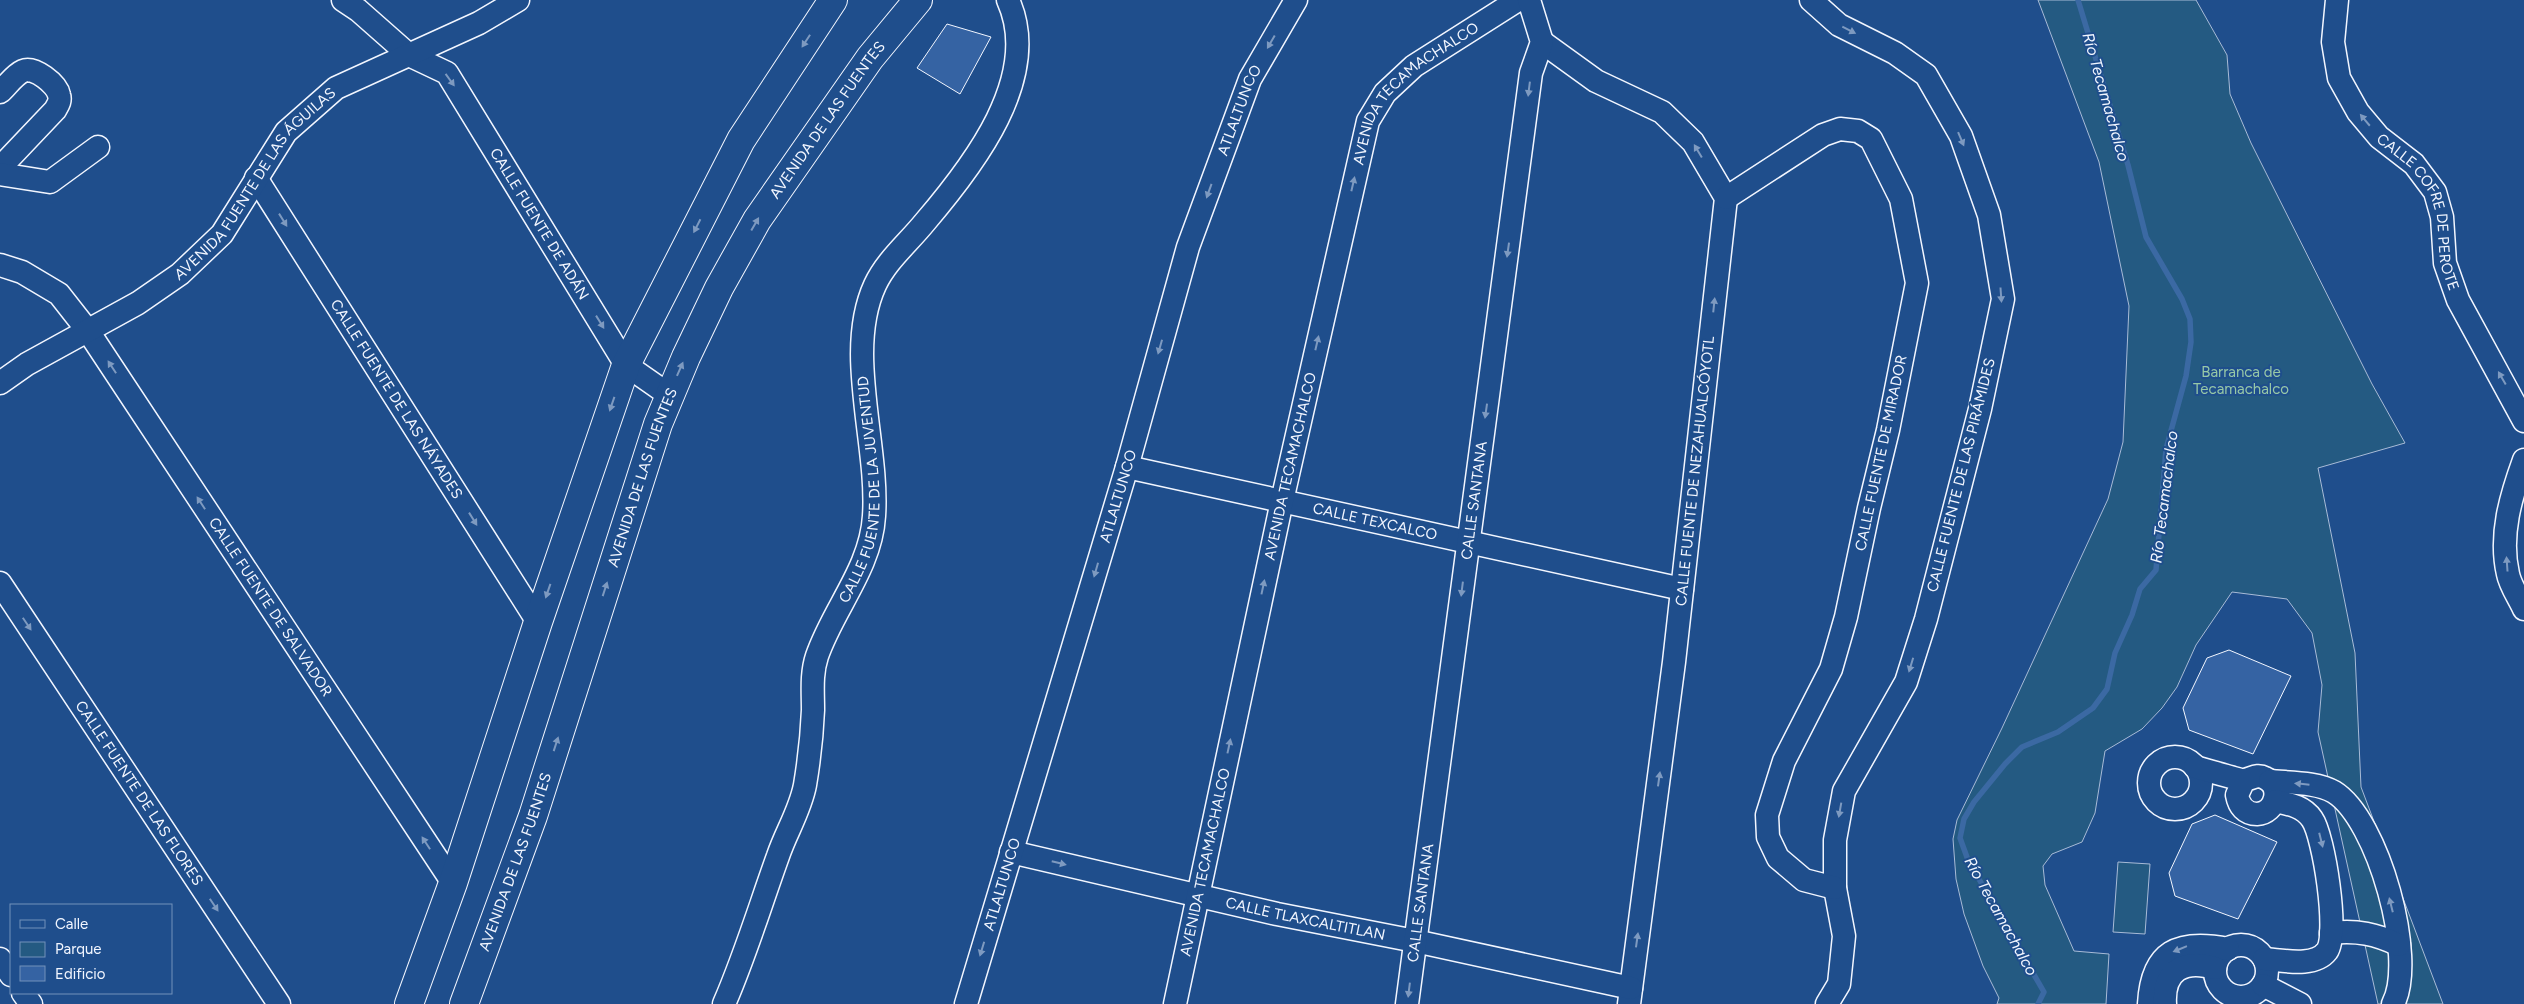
<svg xmlns="http://www.w3.org/2000/svg" width="2524" height="1004" font-family="Figtree,sans-serif">
	<style>
		.green { fill: #245a82; stroke: #a8bbd7 }
		.lines { fill: none; stroke-linecap: round; stroke-linejoin: round }
		.stream { stroke: #3b69a3; stroke-width: 5.5 }
		.building { fill: #3563a3; stroke: #f2f6ff }
		.minor-casing { stroke: #f2f6ff; stroke-width: 25 }
		.major-casing { stroke: #f2f6ff; stroke-width: 30 }
		.minor { stroke: #1f4e8c; stroke-width: 22 }
		.major { stroke: #1f4e8c; stroke-width: 28 }
		.oneway { fill: #7e9ac0 }
		.labels { text-anchor: middle; dominant-baseline: central; stroke-width: 4; stroke-linejoin: round; paint-order: stroke }
		.street-label { font-size: 15px; fill: #f2f6ff; stroke: #1f4e8c }
		.park-label { font-size: 15px; fill: #97c8a6; stroke: #1f4e8c }
		.water-label { font-size: 16px; font-style: italic; fill: #f2f6ff; stroke: #1f4e8c }
	</style>
	<rect width="100%" height="100%" fill="#1f4e8c"/>
	<path class="green" d="M 2038,0 L 2196,0 L 2227,55 L 2230,94 L 2251,143 L 2372,384 L 2405,443 L 2318,468 L 2355,653 L 2361,787 L 2443,1004 L 2378,1004 L 2318,732 L 2322,685 L 2312,633 L 2287,599 L 2232,592 L 2196,645 L 2177,687 L 2162,708 L 2142,729 L 2105,751 L 2095,813 L 2082,842 L 2052,854 L 2043,866 L 2045,885 L 2074,951 L 2109,954 L 2106,1004 L 1997,1004 L 1999,998 L 1983,966 L 1964,914 L 1956,879 L 1953,839 L 1957,820 L 2002,728 L 2108,499 L 2123,442 L 2129,306 L 2099,162 Z
		M 2118,862 L 2150,864 L 2145,934 L 2113,932 Z"/>
	<g class="lines">
		<path class="stream" d="M 2038,1004 L 2044,992 L 1968,860 L 1960,838 L 1964,819 L 1974,802 L 2005,764 L 2022,747 L 2058,732 L 2093,708 L 2107,689 L 2115,653 L 2132,615 L 2140,589 L 2156,570 L 2166,449 L 2186,376 L 2191,342 L 2190,319 L 2182,299 L 2146,237 L 2128,165 L 2078,0"/>
	</g>
	<path class="building" d="M 947,24 L 991,37 L 960,94 L 917,68 Z
		M 2229,650 L 2291,676 L 2253,754 L 2189,730 L 2183,708 L 2207,658 Z
		M 2215,815 L 2277,842 L 2238,919 L 2175,896 L 2169,873 L 2192,824 Z"/>
	<g class="lines">
		<g class="minor-casing">
			<g id="minor">
				<path id="s1" d="M 343,0 L 358,10 L 409,55 L 447,73 L 626,365 L 669,395"/>
				<path d="M 1811,0 L 1839,25 L 1895,53 L 1926,75 L 1961,136 L 1989,215 L 2003,299 L 1980,409 L 1926,619 L 1906,682 L 1844,791 L 1835,840 L 1835,888 L 1844,936 L 1839,984 L 1827,1004"/>
				<path id="s2" d="M 2337,0 L 2333,42 L 2339,78 L 2358,112 L 2379,137 L 2414,164 L 2435,192 L 2442,217 L 2445,263 L 2458,300 L 2524,421"/>
				<path d="M 1542,42 L 1596,81 L 1662,112 L 1693,142 L 1726,198 L 1674,662 L 1629,1004"/>
				<path d="M 0,92 C 7,86 14,75 23,71 C 34,66 57,84 59,95 C 61,101 58,105 55,110 L 0,168"/>
				<path d="M 0,174 L 50,182 L 98,147"/>
				<path id="s3" d="M 256,178 L 538,622"/>
				<path d="M 1726,198 L 1823,135 L 1840,129 L 1858,131 L 1871,139 L 1901,199 L 1917,283 L 1888,430 L 1869,508 L 1846,617 L 1831,669 L 1784,761 L 1767,815 L 1768,837 L 1778,858 L 1804,880 L 1835,888"/>
				<path id="s4" d="M 0,265 L 22,272 L 59,294 L 88,331 L 453,883"/>
				<path id="s5" d="M 0,383 L 27,364 L 138,303 L 180,274 L 222,234 L 286,132 L 336,88 L 479,23 L 518,0"/>
				<path d="M 2524,460 C 2511,496 2499,535 2508,574 C 2510,585 2519,598 2524,609"/>
				<path id="s6" d="M 1127,467 L 1682,589"/>
				<path id="s7" d="M 0,583 L 279,1004"/>
				<circle cx="2175" cy="783" r="26"/>
				<path d="M 2195,767 C 2202,769 2240,780 2243,780 C 2251,780 2256,773 2265,778 C 2283,786 2276,813 2257,814 C 2245,814 2239,806 2237,795 L 2244,780"/>
				<path d="M 2270,781 C 2290,783 2317,782 2334,792 C 2378,819 2417,959 2393,1004"/>
				<path id="s8" d="M 1011,852 L 1277,914 L 1415,941 L 1631,988"/>
				<path d="M 2331,933 C 2357,930 2376,934 2399,945"/>
				<circle cx="2241" cy="971" r="26"/>
				<path d="M 0,959 L 11,975"/>
				<path d="M 2264,959 C 2282,960 2314,968 2327,951 C 2339,934 2324,836 2312,819 C 2303,806 2289,804 2275,801"/>
				<path d="M 2263,985 L 2300,1004"/>
				<path d="M 23,993 L 31,1004"/>
				<path id="s9" d="M 724,1004 C 745,956 760,906 778,856 C 786,832 800,811 805,785 C 809,761 812,734 813,710 C 813,692 811,674 817,656 C 833,609 871,568 874,516 C 879,444 844,352 875,285 C 886,261 908,243 925,222 C 972,167 1043,77 1008,0"/>
				<path id="s10" d="M 966,1004 L 1127,467 L 1188,247 L 1250,79 L 1296,0"/>
				<path id="s11" d="M 1175,1004 L 1282,501 L 1368,121 L 1385,93 L 1414,66 L 1518,0"/>
				<path id="s12" d="M 1407,1004 L 1531,73 L 1542,42 L 1529,0"/>
				<path d="M 2149,1004 C 2152,951 2178,939 2228,949"/>
				<path d="M 2165,1004 C 2163,970 2184,959 2215,968"/>
			</g>
		</g>
		<g class="major-casing">
			<g id="major">
				<path d="M 409,1004 L 453,883 L 538,622 L 626,365 L 741,140 L 833,0"/>
				<path id="s13" d="M 464,1004 L 533,816 L 658,424 L 686,357 L 719,288 L 757,220 L 870,58 L 918,0"/>
			</g>
		</g>
		<use href="#minor" class="minor"/>
		<use href="#major" class="major"/>
	</g>
	<defs><path id="oneway-solid" d="M-6-.8H1V-3.2L6.5 0L1 3.2V.8H-6Z" transform="scale(1.25)"/></defs>
	<g class="oneway">
		<use href="#oneway-solid" transform="translate(1849 30) rotate(27)"/>
		<use href="#oneway-solid" transform="translate(806 41) rotate(123)"/>
		<use href="#oneway-solid" transform="translate(1271 42) rotate(120)"/>
		<use href="#oneway-solid" transform="translate(450 80) rotate(54)"/>
		<use href="#oneway-solid" transform="translate(1529 89) rotate(97)"/>
		<use href="#oneway-solid" transform="translate(2365 120) rotate(-130)"/>
		<use href="#oneway-solid" transform="translate(1961 139) rotate(67)"/>
		<use href="#oneway-solid" transform="translate(1698 151) rotate(-121)"/>
		<use href="#oneway-solid" transform="translate(1353 184) rotate(-77)"/>
		<use href="#oneway-solid" transform="translate(1209 191) rotate(110)"/>
		<use href="#oneway-solid" transform="translate(283 220) rotate(58)"/>
		<use href="#oneway-solid" transform="translate(755 224) rotate(-60)"/>
		<use href="#oneway-solid" transform="translate(697 226) rotate(117)"/>
		<use href="#oneway-solid" transform="translate(1508 250) rotate(98)"/>
		<use href="#oneway-solid" transform="translate(2001 295) rotate(86)"/>
		<use href="#oneway-solid" transform="translate(1714 305) rotate(-84)"/>
		<use href="#oneway-solid" transform="translate(600 322) rotate(58)"/>
		<use href="#oneway-solid" transform="translate(1317 343) rotate(-77)"/>
		<use href="#oneway-solid" transform="translate(1160 347) rotate(106)"/>
		<use href="#oneway-solid" transform="translate(112 367) rotate(-123)"/>
		<use href="#oneway-solid" transform="translate(680 369) rotate(-66)"/>
		<use href="#oneway-solid" transform="translate(2502 378) rotate(-120)"/>
		<use href="#oneway-solid" transform="translate(612 404) rotate(109)"/>
		<use href="#oneway-solid" transform="translate(1486 411) rotate(98)"/>
		<use href="#oneway-solid" transform="translate(201 503) rotate(-123)"/>
		<use href="#oneway-solid" transform="translate(473 519) rotate(58)"/>
		<use href="#oneway-solid" transform="translate(2507 564) rotate(-94)"/>
		<use href="#oneway-solid" transform="translate(1096 570) rotate(106)"/>
		<use href="#oneway-solid" transform="translate(1263 587) rotate(-78)"/>
		<use href="#oneway-solid" transform="translate(605 589) rotate(-72)"/>
		<use href="#oneway-solid" transform="translate(1462 589) rotate(97)"/>
		<use href="#oneway-solid" transform="translate(548 591) rotate(109)"/>
		<use href="#oneway-solid" transform="translate(27 624) rotate(56)"/>
		<use href="#oneway-solid" transform="translate(1911 665) rotate(107)"/>
		<use href="#oneway-solid" transform="translate(556 744) rotate(-72)"/>
		<use href="#oneway-solid" transform="translate(1229 746) rotate(-78)"/>
		<use href="#oneway-solid" transform="translate(1659 779) rotate(-82)"/>
		<use href="#oneway-solid" transform="translate(2302 784) rotate(-174)"/>
		<use href="#oneway-solid" transform="translate(1840 810) rotate(100)"/>
		<use href="#oneway-solid" transform="translate(2321 840) rotate(76)"/>
		<use href="#oneway-solid" transform="translate(426 843) rotate(-123)"/>
		<use href="#oneway-solid" transform="translate(1059 863) rotate(14)"/>
		<use href="#oneway-solid" transform="translate(214 905) rotate(56)"/>
		<use href="#oneway-solid" transform="translate(2391 905) rotate(-104)"/>
		<use href="#oneway-solid" transform="translate(1637 940) rotate(-82)"/>
		<use href="#oneway-solid" transform="translate(982 949) rotate(107)"/>
		<use href="#oneway-solid" transform="translate(2180 949) rotate(158)"/>
		<use href="#oneway-solid" transform="translate(1409 990) rotate(97)"/>
	</g>
	<g class="labels">
		<g class="street-label">
			<text stroke="none"><textPath href="#s11" startOffset="955">AVENIDA TECAMACHALCO</textPath></text>
			<text stroke="none"><textPath href="#s10" startOffset="935">ATLALTUNCO</textPath></text>
			<text stroke="none"><textPath href="#s13" startOffset="961">AVENIDA DE LAS FUENTES</textPath></text>
			<text stroke="none"><textPath href="#s5" startOffset="329">AVENIDA FUENTE DE LAS ÁGUILAS</textPath></text>
			<text stroke="none"><textPath href="#s2" startOffset="240">CALLE COFRE DE PEROTE</textPath></text>
			<text stroke="none"><textPath href="#s1" startOffset="305">CALLE FUENTE DE ADÁN</textPath></text>
			<text stroke="none"><textPath href="#s3" startOffset="262">CALLE FUENTE DE LAS NÁYADES</textPath></text>
			<text transform="translate(1881 453) rotate(-78)">CALLE FUENTE DE MIRADOR</text>
			<text stroke="none"><textPath href="#s11" startOffset="550">AVENIDA TECAMACHALCO</textPath></text>
			<text transform="translate(1695 471) rotate(-84)">CALLE FUENTE DE NEZAHUALCÓYOTL</text>
			<text transform="translate(1961 475) rotate(-76)">CALLE FUENTE DE LAS PIRÁMIDES</text>
			<text stroke="none"><textPath href="#s13" startOffset="556">AVENIDA DE LAS FUENTES</textPath></text>
			<text stroke="none"><textPath href="#s9" startOffset="540">CALLE FUENTE DE LA JUVENTUD</textPath></text>
			<text stroke="none"><textPath href="#s10" startOffset="530">ATLALTUNCO</textPath></text>
			<text stroke="none"><textPath href="#s12" startOffset="508">CALLE SANTANA</textPath></text>
			<text stroke="none"><textPath href="#s6" startOffset="254">CALLE TEXCALCO</textPath></text>
			<text stroke="none"><textPath href="#s4" startOffset="444">CALLE FUENTE DE SALVADOR</textPath></text>
			<text stroke="none"><textPath href="#s7" startOffset="252">CALLE FUENTE DE LAS FLORES</textPath></text>
			<text stroke="none"><textPath href="#s13" startOffset="151">AVENIDA DE LAS FUENTES</textPath></text>
			<text stroke="none"><textPath href="#s11" startOffset="145">AVENIDA TECAMACHALCO</textPath></text>
			<text stroke="none"><textPath href="#s10" startOffset="125">ATLALTUNCO</textPath></text>
			<text stroke="none"><textPath href="#s12" startOffset="102">CALLE SANTANA</textPath></text>
			<text stroke="none"><textPath href="#s8" startOffset="302">CALLE TLAXCALTITLAN</textPath></text>
		</g>
		<g class="park-label">
			<text x="2241" y="372">Barranca de<tspan x="2241" dy="17">Tecamachalco</tspan></text>
		</g>
		<g class="water-label">
			<text transform="translate(2106 97) rotate(74)">Río Tecamachalco</text>
			<text transform="translate(2164 497) rotate(-83)">Río Tecamachalco</text>
			<text transform="translate(2001 916) rotate(61)">Río Tecamachalco</text>
		</g>
	</g>
	<rect x="10" y="904" width="162" height="90" fill="#1f4e8c" stroke="#7391ba"/>
	<rect x="20" y="920" width="25" height="8" fill="#1f4e8c" stroke="#7391ba"/>
	<text x="55" y="929" font-size="15" fill="#f2f6ff">Calle</text>
	<rect x="20" y="942" width="25" height="15" fill="#245a82" stroke="#7391ba"/>
	<text x="55" y="954" font-size="15" fill="#f2f6ff">Parque</text>
	<rect x="20" y="966" width="25" height="15" fill="#3563a3" stroke="#7391ba"/>
	<text x="55" y="979" font-size="15" fill="#f2f6ff">Edificio</text>
</svg>
